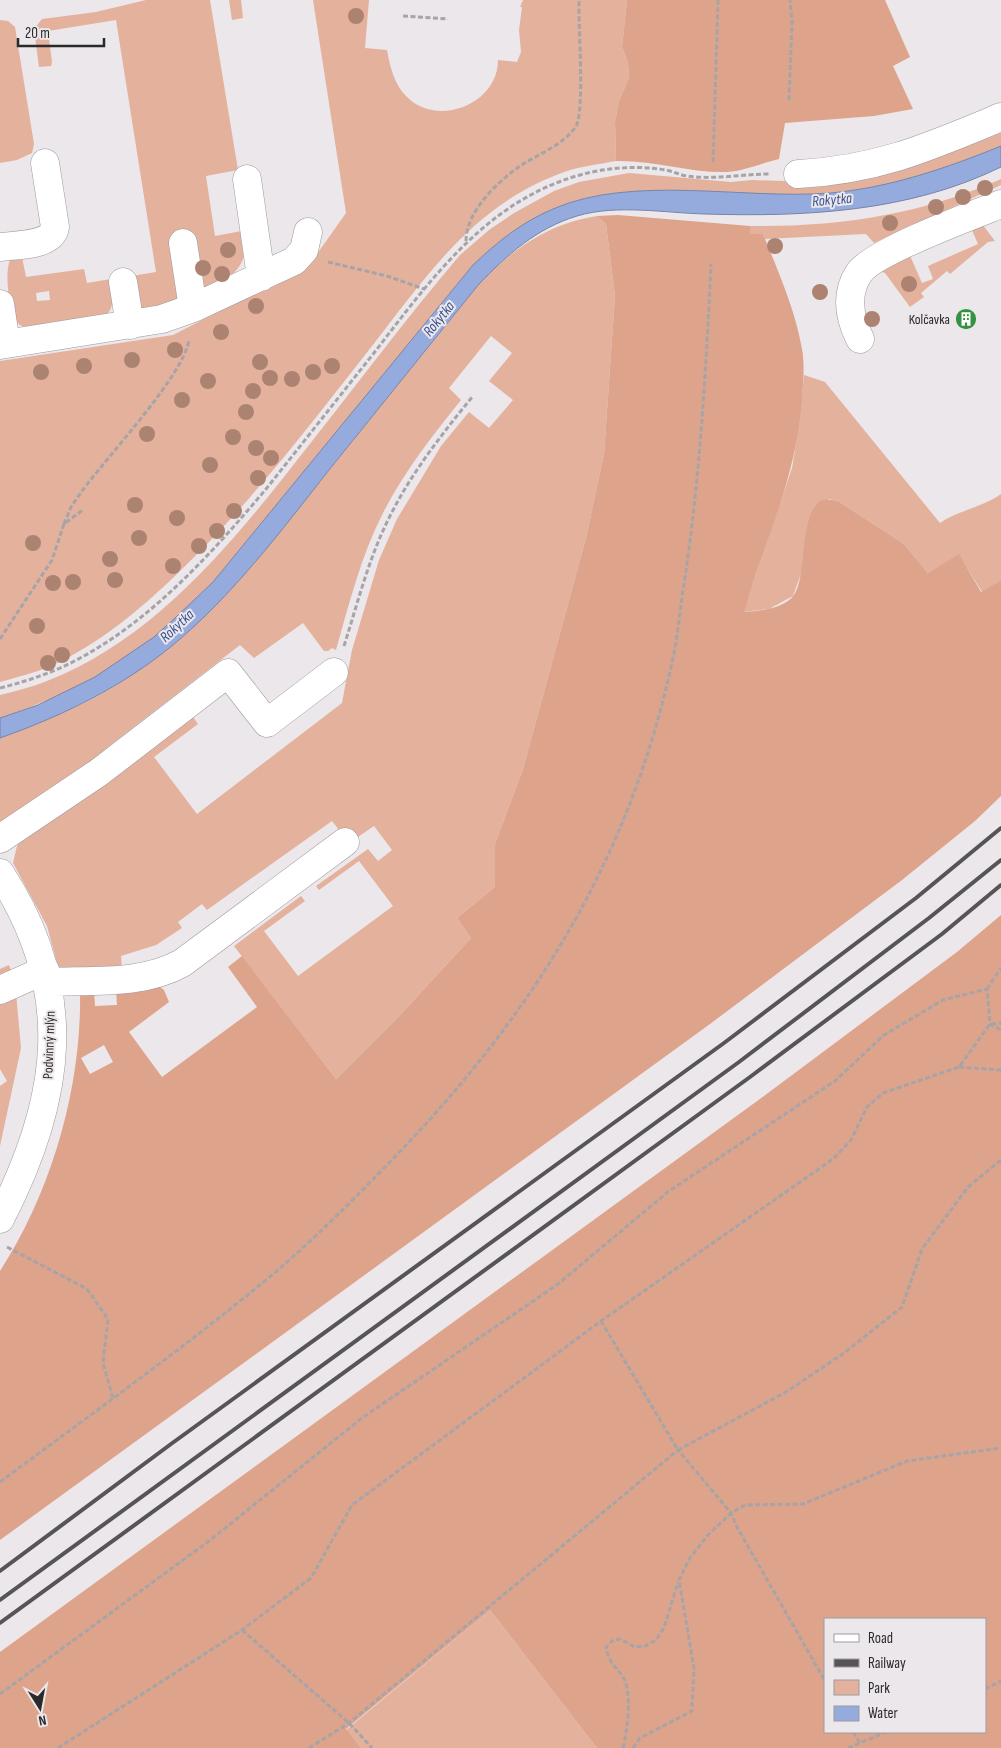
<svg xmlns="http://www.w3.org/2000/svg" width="1001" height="1748" font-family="'Sofia Sans Condensed',sans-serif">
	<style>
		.green { fill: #e4b19d; fill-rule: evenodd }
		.forest { fill: #dea38b; fill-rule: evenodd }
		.water { fill: #95abde; stroke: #7584a8 }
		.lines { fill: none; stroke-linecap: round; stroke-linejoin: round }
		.minor-casing { stroke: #9d999c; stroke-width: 29 }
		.path { stroke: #a7a4a7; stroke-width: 3; stroke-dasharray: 5 2.5; stroke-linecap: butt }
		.minor { stroke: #fff; stroke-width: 28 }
		.rail { stroke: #565455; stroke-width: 4 }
		.tree { fill: #ac8371 }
		.labels { text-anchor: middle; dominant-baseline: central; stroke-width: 4; stroke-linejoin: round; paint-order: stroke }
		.poi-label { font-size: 14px; fill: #2b2a2b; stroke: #ebe7ea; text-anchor: end }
		.street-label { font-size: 14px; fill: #2b2a2b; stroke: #ebe7ea }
		.water-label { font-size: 15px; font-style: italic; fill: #3a5291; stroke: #ebe7ea }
	</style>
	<rect width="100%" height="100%" fill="#ebe7ea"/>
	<path class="green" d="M 146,0 L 210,0 L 238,170 L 206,176 L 215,236 L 247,230 C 247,254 243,272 220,281 C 214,284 208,288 201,287 L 156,311 L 140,308 L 132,276 L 156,272 L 116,20 L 48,31 L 52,62 L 51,66 L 39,67 L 34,29 L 42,19 L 96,12 Z
		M 229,0 L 241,0 L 243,18 L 232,20 Z
		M 313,0 L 369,0 L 365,48 L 387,50 C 390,66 394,84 406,96 C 436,128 498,105 498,60 L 517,62 L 521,52 L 519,30 L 522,7 L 520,7 L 523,0 L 627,0 L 622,47 L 628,63 L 629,78 L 619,101 L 615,122 L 616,161 C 600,164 583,166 567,171 C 475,203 429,273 372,346 C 310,425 251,503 178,573 C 141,609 99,644 51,666 C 35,673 17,677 0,682 L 0,361 L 173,335 L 292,274 L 317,254 L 346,213 Z
		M 0,20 L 8,21 L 15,27 L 34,144 L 32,153 L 17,160 L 0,163 Z
		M 1001,131 L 1001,146 C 947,169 889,188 830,193 C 745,200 632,174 553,209 C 522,222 497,242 473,265 L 213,582 C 194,600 175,620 155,637 C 109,674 56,699 0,718 L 0,695 C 16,691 32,687 47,681 C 158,638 238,536 309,445 C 359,382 407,317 460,255 L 489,230 L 514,213 L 554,191 L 579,182 L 629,173 L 731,182 L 752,180 L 812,182 Z
		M 1001,179 L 1001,185 L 874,243 L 866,234 L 765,239 L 763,234 L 750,234 L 750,226 C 837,227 921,215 1001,179 Z
		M 597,216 L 606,224 L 615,296 L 604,454 L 586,538 L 523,769 L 495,844 L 495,887 L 457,918 L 471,938 L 403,1012 L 336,1079 L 234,946 L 301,896 L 305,901 L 264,931 L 298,976 L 393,906 L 359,861 L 319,890 L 316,886 L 368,849 L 378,861 L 392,850 L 374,826 L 349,843 L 332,821 L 207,910 L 202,904 L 178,922 L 182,928 L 156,945 L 121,956 L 122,970 L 59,970 L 47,926 L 13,863 L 17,846 L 23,838 L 191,714 L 198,724 L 154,757 L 197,814 L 342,703 L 352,650 L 379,560 L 397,519 L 441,446 L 469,412 L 489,428 L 513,400 L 489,381 L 512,353 L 491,336 L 449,388 L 461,400 C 432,436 404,472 383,513 C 361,556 349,604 336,650 L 332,648 L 328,651 L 324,651 L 303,623 L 254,658 L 240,645 L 104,750 L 109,758 L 0,824 L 0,738 C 34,724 69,712 101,694 C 160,661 206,614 252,566 L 479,284 C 513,249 547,224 597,216 Z
		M 982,224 L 995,241 L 988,242 L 950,274 L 947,271 L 921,293 L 924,297 L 910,307 L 885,273 L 880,271 L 908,251 L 922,283 L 933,279 L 928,266 L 978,244 L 971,228 Z
		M 12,257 L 22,257 L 26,277 L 84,269 L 87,283 L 111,279 C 113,294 116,305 105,317 L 25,328 C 22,326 18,324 16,321 C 9,310 3,266 12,257 ZM 49,291 L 50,300 L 37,301 L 36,293 Z
		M 804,375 L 825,382 L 940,523 C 959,510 981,508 1001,494 L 1001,580 L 982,592 L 959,555 L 928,573 L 904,544 L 838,501 L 828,499 L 793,596 L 769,609 L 743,612 L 792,468 L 800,420 Z
		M 9,965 L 15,982 L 21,1048 L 0,1146 L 0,1086 L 7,1081 L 0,1069 L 0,969 Z
		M 490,1610 L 597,1748 L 361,1748 L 346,1730 Z"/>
	<path class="forest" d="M 627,0 L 885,0 L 910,57 L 893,66 L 913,109 L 874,116 L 785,123 L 779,159 C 762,163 744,171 727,172 C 689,173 654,160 616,161 L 615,122 L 619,101 L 629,78 L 628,63 L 622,47 Z
		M 618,215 L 750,226 L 750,234 L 763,234 C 778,271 795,309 802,349 C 805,366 803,384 802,401 C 796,479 765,539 744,612 C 759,611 784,609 794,595 C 807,577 799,519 819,502 C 824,498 832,500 838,501 L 904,544 L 928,573 L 959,554 L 981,592 L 1001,580 L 1001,796 L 975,821 L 902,880 L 710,1024 L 0,1540 L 0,1271 C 52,1191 82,1086 80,991 L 94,990 L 95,1006 L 117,1005 L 116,989 L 160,987 L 164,990 L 169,1002 L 129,1032 L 162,1077 L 257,1007 L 228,967 L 242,956 L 336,1079 L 403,1012 L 471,938 L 457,918 L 495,887 L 495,844 L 523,769 L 586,538 L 604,454 L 615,296 L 606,224 L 597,216 ZM 104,1045 L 113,1062 L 90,1074 L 81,1058 Z
		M 1001,915 L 1001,1748 L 597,1748 L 490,1610 L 346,1729 L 361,1748 L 0,1748 L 0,1652 L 764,1096 L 957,952 ZM 825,1619 L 985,1619 L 985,1732 L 825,1732 Z"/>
	<path class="water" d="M 1001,146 L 1001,167 C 909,212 806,217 705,214 C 665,213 617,204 577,216 C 537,228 507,255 479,284 C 429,346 379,408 329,470 C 281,531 233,595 173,645 C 122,687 62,716 0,738 L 0,718 L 38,705 L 95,677 L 154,637 L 174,619 L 213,582 L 473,265 C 497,242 522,222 553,209 C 633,174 745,200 830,193 C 889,188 947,168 1001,146 Z"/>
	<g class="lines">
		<g class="minor-casing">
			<path id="minor" d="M 798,174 C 877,170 929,147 1001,117
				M 247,179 L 261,277
				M 183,243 L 193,308
				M 0,247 C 16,245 52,246 55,227 L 45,163
				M 123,282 L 130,325
				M 0,304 L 6,344
				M 860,339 C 849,317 845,294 859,273 C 873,252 973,215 1001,204
				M 0,345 L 162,319 L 193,308 L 294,261 L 304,250 L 308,232
				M 0,839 L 98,773 L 228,673 L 267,723 L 334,672
				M 0,873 C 77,991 62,1099 0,1219
				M 48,982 C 92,980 143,985 182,963 L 345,842
				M 0,990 L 45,970"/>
		</g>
		<path class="path" d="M 403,16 L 448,19
			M 789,100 L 792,22 L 790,0
			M 713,162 L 718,0
			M 466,241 C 466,212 497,182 520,166 C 538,154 564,145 576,126 C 585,111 578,24 579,0
			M 328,262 L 387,276 L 424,289
			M 64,524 L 71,507 L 82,491 C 106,458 184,375 189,340
			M 0,639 L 52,560 L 64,524 L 84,509
			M 344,646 C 358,602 369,557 390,516 C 412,472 442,434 473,396
			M 0,688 C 20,683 39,677 58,669 C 141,632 208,558 266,489 C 302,444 338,398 374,353 C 434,275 494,191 597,171 C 620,167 642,166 665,170 C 673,171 679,175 687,176 C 715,180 742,174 770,174
			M 987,989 L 1001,968
			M 959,1067 L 1001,1070
			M 7,1247 L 87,1289 L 108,1319 L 103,1363 L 113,1398
			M 601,1321 L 678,1450 L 786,1392 L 844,1353 L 902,1307 L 922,1249 L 968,1187 L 1001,1160
			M 0,1482 C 94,1412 190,1344 279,1269 C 315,1238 349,1204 382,1170 C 528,1022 629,865 673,658 C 678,634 680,609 684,584 C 700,478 706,371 711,264
			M 242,1630 L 349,1723 L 372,1748
			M 985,1689 L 1001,1681
			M 0,1694 L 209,1541 L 362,1418 L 558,1284 L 669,1191 L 835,1081 L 884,1035 L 943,1000 L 987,989 L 990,1024 L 1001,1030
			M 853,1732 L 860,1743
			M 58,1748 L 242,1630 L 311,1578 L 352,1505 L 601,1321 L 833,1159 L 851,1140 L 867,1107 L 883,1093 L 959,1067 L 990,1024 L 1001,1023
			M 309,1748 L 349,1723 L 678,1450 L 731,1513 L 737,1527 L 825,1681
			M 623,1748 C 627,1732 631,1700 626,1684 C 622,1670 609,1667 606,1647 L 612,1641 L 620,1639 L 635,1647 L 645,1646 L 656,1640 L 664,1628 L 678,1582
			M 633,1748 L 640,1738 L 692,1711 L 694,1668 L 679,1580 L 690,1558 L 707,1536 L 731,1513 L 745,1505 L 803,1504 L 907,1461 L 1001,1448
			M 848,1748 L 886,1732"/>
		<use href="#minor" class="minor"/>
		<path class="rail" d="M 0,1571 L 171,1444 L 724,1043 L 916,898 L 1001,828
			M 0,1600 L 739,1062 L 929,918 L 1001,860
			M 0,1623 L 750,1077 L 942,934 L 1001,885"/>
	</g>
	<g class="tree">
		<circle cx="356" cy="16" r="8"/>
		<circle cx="985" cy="188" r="8"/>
		<circle cx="963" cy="197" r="8"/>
		<circle cx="936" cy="207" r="8"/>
		<circle cx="890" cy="223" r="8"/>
		<circle cx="775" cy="246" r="8"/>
		<circle cx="228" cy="250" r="8"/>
		<circle cx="203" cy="268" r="8"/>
		<circle cx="222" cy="274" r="8"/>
		<circle cx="909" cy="284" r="8"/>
		<circle cx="820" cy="292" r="8"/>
		<circle cx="256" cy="306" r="8"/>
		<circle cx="872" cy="319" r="8"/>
		<circle cx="221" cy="332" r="8"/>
		<circle cx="175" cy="350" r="8"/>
		<circle cx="132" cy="360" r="8"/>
		<circle cx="260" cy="362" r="8"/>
		<circle cx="84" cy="366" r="8"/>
		<circle cx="332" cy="366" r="8"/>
		<circle cx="41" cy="372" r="8"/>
		<circle cx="313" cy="372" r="8"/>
		<circle cx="270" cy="378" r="8"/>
		<circle cx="292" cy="379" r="8"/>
		<circle cx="208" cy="381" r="8"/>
		<circle cx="253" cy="391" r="8"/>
		<circle cx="182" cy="400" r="8"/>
		<circle cx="246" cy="412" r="8"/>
		<circle cx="147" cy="434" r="8"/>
		<circle cx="233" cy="437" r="8"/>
		<circle cx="256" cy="448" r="8"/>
		<circle cx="271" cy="458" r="8"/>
		<circle cx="210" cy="465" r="8"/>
		<circle cx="258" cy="478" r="8"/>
		<circle cx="135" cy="505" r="8"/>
		<circle cx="234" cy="511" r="8"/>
		<circle cx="177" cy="518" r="8"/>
		<circle cx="217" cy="531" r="8"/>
		<circle cx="139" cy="538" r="8"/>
		<circle cx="33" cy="543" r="8"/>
		<circle cx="199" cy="546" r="8"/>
		<circle cx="110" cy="559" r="8"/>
		<circle cx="173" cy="566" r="8"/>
		<circle cx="115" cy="580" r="8"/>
		<circle cx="73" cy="582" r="8"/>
		<circle cx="53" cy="583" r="8"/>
		<circle cx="37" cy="626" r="8"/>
		<circle cx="62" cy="655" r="8"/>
		<circle cx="48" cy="663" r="8"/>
	</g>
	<defs>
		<g id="building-disc" transform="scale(1.125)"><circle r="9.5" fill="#369243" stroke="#ebe7ea"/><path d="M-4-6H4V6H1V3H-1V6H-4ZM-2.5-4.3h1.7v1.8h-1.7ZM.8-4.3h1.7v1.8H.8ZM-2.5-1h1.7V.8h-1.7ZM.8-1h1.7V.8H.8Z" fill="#fff"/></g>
	</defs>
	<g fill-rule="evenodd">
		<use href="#building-disc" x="966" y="319"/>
	</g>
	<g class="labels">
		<g class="poi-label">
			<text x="950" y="319">Kolčavka</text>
		</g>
		<g class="street-label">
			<text transform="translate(49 1045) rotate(-88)">Podvinný mlýn</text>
		</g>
		<g class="water-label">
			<text transform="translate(832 200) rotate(-5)">Rokytka</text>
			<text transform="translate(439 319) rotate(-51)">Rokytka</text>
			<text transform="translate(177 626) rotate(-43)">Rokytka</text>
		</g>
	</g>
	<rect x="824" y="1618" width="162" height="115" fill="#ebe7ea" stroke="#9e9b9e"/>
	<rect x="834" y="1634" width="25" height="8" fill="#ffffff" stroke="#9e9b9e"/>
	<text x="868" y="1643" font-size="15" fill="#2b2a2b">Road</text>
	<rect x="834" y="1659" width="25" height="8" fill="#565455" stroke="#9e9b9e"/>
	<text x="868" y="1668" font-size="15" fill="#2b2a2b">Railway</text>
	<rect x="834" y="1680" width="25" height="15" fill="#e4b19d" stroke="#9e9b9e"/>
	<text x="868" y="1693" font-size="15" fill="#2b2a2b">Park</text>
	<rect x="834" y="1706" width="25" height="15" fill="#95abde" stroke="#9e9b9e"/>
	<text x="868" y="1718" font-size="15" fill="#2b2a2b">Water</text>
	<g transform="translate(40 1708) rotate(169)" stroke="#ebe7ea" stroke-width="4" paint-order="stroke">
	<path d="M0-4L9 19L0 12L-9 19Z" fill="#2b2a2b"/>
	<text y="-8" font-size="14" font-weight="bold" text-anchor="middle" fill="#2b2a2b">N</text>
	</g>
	<path d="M18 38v8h86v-8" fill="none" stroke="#2b2a2b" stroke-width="2.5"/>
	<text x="25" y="38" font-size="15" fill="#2b2a2b" stroke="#ebe7ea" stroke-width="4" paint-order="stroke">20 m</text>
</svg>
